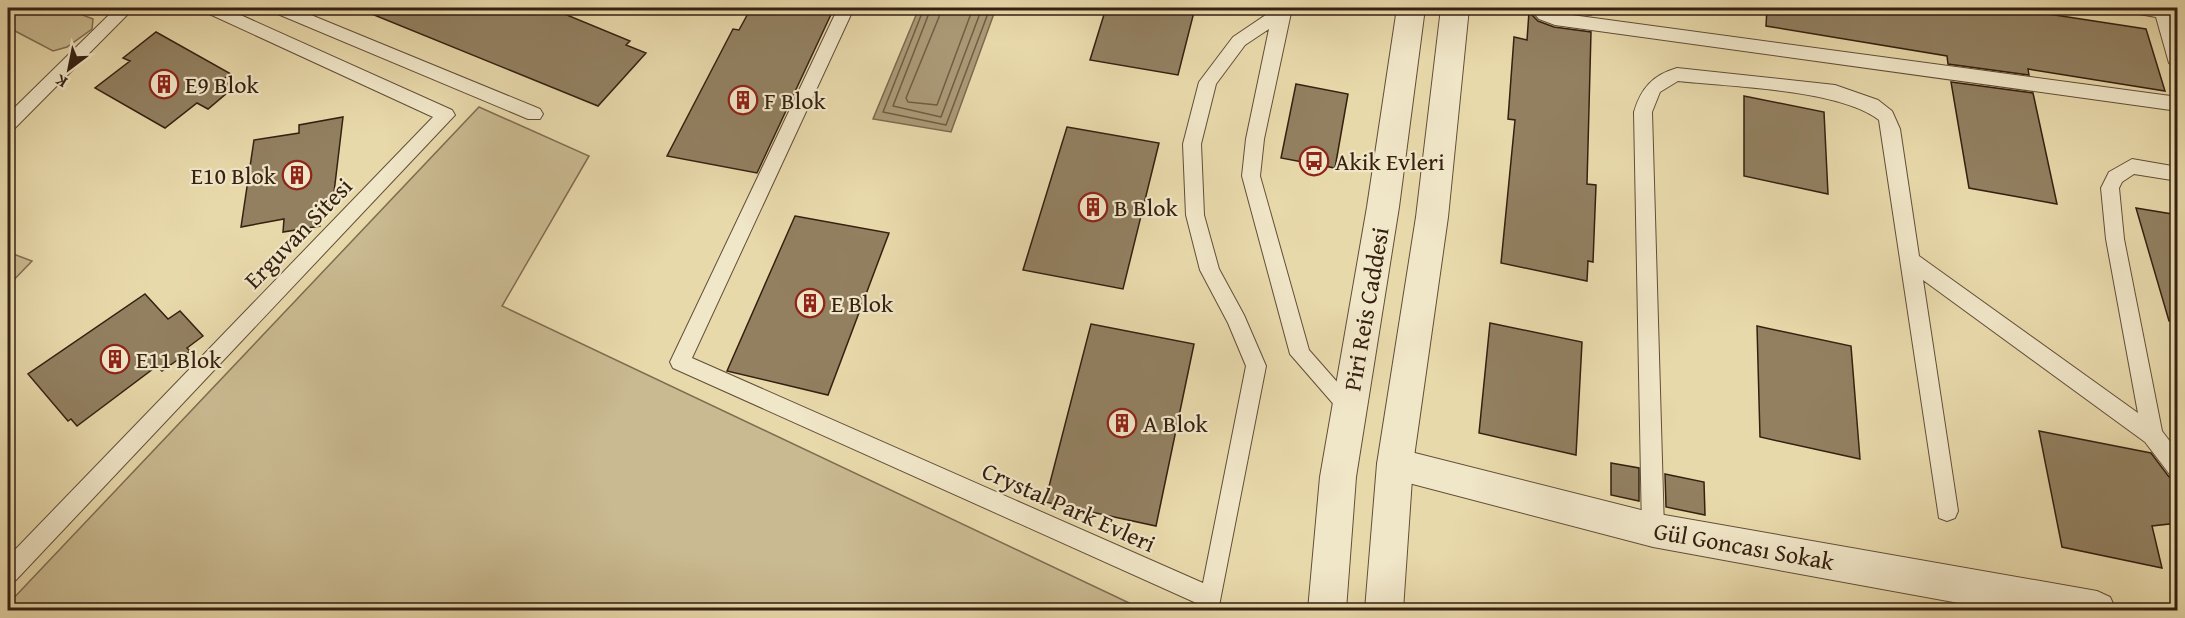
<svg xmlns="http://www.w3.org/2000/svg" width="2185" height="618" font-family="'Gentium Book Plus',serif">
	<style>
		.green { fill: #caba91; stroke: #806d51; stroke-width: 1.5 }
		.water { fill: #ab9a77; stroke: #7c694e; stroke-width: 1.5 }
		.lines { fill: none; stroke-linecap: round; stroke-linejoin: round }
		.shore { stroke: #705d44; stroke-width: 1.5 }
		.building { fill: #928061; stroke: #352011; stroke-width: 1.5 }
		.service-casing { stroke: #624e38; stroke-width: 2 }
		.minor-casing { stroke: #624e38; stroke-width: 2 }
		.tertiary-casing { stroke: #624e38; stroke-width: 2 }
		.service { fill: #f0e6c8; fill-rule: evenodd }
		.minor { fill: #f0e6c8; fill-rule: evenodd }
		.tertiary { fill: #f0e6c8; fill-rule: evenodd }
		.labels { text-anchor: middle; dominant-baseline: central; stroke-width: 4.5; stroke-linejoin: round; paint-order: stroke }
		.poi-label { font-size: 24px; fill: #352011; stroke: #f0e6c8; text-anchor: start }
		.street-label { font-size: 24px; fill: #352011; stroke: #f0e6c8 }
	</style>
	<rect width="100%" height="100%" fill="#e8d9ab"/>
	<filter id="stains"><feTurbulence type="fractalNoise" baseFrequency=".00333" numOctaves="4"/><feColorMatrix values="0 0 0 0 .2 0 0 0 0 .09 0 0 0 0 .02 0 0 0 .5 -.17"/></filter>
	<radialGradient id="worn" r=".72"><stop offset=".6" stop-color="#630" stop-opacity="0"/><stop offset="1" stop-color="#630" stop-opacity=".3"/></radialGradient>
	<path class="green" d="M 8,8 L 65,8 L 93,19 L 92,29 L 67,47 L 53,51 L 15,31 L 8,36 Z
		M 479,107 L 589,156 L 502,306 L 1144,610 L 8,610 L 8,604 Z
		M 8,252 L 32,261 L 8,286 Z"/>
	<path class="water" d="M 919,8 L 996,8 L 951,132 L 873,119 Z"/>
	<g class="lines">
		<path class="shore" d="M 924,8 L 883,112 L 946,125 L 990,8
			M 931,8 L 893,106 L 941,117 L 982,8
			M 940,8 L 939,17 L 906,98 L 908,102 L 937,105 L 973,8"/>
	</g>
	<path class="building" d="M 357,8 L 550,8 L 630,41 L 626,45 L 646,53 L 598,106 Z
		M 751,8 L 834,8 L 757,173 L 667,156 L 733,29 L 739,30 Z
		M 1106,8 L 1195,8 L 1178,75 L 1090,60 Z
		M 1551,8 L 1591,8 L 1591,15 L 1558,11 Z
		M 1767,8 L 2009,8 L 2146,29 L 2165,91 L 2028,69 L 2029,75 L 1948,64 L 1947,56 L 1766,26 Z
		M 1529,12 L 1538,21 L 1554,27 L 1591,32 L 1587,184 L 1596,185 L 1593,262 L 1588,261 L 1587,281 L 1501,263 L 1515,120 L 1508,119 L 1514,37 L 1527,40 Z
		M 156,32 L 231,74 L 222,80 L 234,87 L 208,109 L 197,103 L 165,128 L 95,88 L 130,61 L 123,58 Z
		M 1951,82 L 2033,93 L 2057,204 L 1969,188 Z
		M 1296,84 L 1348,94 L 1335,168 L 1281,158 Z
		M 1744,96 L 1824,112 L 1828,194 L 1744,176 Z
		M 343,117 L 332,209 L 321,211 L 320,226 L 283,232 L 284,219 L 241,227 L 254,140 L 299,133 L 299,125 Z
		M 1067,127 L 1159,143 L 1123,289 L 1023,270 Z
		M 2136,208 L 2178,215 L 2178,320 L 2169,321 Z
		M 795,216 L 889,233 L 828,395 L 727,371 Z
		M 145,294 L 168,319 L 180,311 L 203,336 L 187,348 L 190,351 L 162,371 L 157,366 L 77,426 L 71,419 L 68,421 L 28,374 Z
		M 1490,323 L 1582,342 L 1576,455 L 1479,433 Z
		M 1091,324 L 1194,344 L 1156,526 L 1045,502 Z
		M 1757,326 L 1851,346 L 1860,459 L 1760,437 Z
		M 2039,431 L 2151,453 L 2169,477 L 2178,481 L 2178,523 L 2152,526 L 2162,568 L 2062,547 Z
		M 1611,463 L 1639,468 L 1639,501 L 1611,495 Z
		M 1665,474 L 1704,482 L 1705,515 L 1666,507 Z"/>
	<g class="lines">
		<g class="service-casing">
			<path id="service" d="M 116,8 L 134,8 L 14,129 L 8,131 L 8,114 Z
				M 203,8 L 225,8 L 452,110 L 455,115 L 16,580 L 8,583 L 8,557 L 433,117 L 205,12 Z
				M 271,8 L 294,8 L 540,109 L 543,114 L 540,119 L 528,119 L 273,12 Z
				M 838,8 L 854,8 L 692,358 L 1203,583 L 1246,366 L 1228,323 L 1200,270 L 1186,215 L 1183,144 L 1199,82 L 1233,37 L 1276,8 L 1292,8 L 1264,139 L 1260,176 L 1309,350 L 1360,408 L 1357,415 L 1350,417 L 1343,415 L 1290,354 L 1242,176 L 1246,139 L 1269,29 L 1245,45 L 1216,84 L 1201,144 L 1204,215 L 1219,269 L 1244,315 L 1266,366 L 1219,606 L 1211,609 L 1203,606 L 673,368 L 670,362 Z
				M 1529,8 L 1547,8 L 1557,13 L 2178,97 L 2178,111 L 1555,25 L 1539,19 Z
				M 2126,8 L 2169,8 L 2178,34 L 2178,69 L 2169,63 L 2156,17 L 2128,12 Z
				M 1677,68 L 1835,85 L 1878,100 L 1892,111 L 1900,129 L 1919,256 L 2138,413 L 2106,239 L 2101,188 L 2109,172 L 2132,159 L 2178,167 L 2178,181 L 2134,174 L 2122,182 L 2119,188 L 2124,239 L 2162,431 L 2178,452 L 2178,479 L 2171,476 L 2145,442 L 1923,280 L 1958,511 L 1955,518 L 1947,521 L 1939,518 L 1879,120 C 1839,89 1731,87 1678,81 L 1660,92 L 1652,112 L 1664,530 L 1661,537 L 1653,540 L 1645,537 L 1642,530 L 1634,112 C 1641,88 1653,75 1677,68 Z"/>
		</g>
		<g class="minor-casing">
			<path id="minor" d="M 1395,448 L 1653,513 L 2097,591 L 2110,597 L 2116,610 L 1997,610 L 1653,547 L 1382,476 L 1377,464 L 1382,452 Z"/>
		</g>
		<g class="tertiary-casing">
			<path id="tertiary" d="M 1397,8 L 1425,8 L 1399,207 L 1356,477 L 1346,610 L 1308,610 L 1320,477 L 1367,207 Z
				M 1441,8 L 1469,8 L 1448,217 L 1413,464 L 1403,610 L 1365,610 L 1377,464 L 1416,217 Z"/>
		</g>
		<use href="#service" class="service"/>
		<use href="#minor" class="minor"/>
		<use href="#tertiary" class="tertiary"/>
	</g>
	<defs>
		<g id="building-ring" transform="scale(1.5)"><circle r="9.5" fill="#f0e6c8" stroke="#8f2418" stroke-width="1.5"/><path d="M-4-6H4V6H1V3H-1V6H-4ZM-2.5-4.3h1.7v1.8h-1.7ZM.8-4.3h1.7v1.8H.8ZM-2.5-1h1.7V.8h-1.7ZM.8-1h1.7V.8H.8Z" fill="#8f2418"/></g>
		<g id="bus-ring" transform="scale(1.5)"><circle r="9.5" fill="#f0e6c8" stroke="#8f2418" stroke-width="1.5"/><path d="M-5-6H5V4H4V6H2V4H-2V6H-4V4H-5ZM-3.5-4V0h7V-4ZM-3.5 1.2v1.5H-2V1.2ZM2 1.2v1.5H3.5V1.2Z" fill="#8f2418"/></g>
	</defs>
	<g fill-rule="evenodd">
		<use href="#building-ring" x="164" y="84"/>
		<use href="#building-ring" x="743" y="100"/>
		<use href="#bus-ring" x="1314" y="161"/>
		<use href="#building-ring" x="297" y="175"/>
		<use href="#building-ring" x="1093" y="207"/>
		<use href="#building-ring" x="810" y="303"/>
		<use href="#building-ring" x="115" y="359"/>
		<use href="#building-ring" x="1122" y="423"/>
	</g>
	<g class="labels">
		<g class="poi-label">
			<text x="185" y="84">E9 Blok</text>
			<text x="764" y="100">F Blok</text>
			<text x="1335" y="161">Akik Evleri</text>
			<text x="276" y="175" text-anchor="end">E10 Blok</text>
			<text x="1114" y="207">B Blok</text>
			<text x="831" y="303">E Blok</text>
			<text x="136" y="359">E11 Blok</text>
			<text x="1143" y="423">A Blok</text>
		</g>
		<g class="street-label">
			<text transform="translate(298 233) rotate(-46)">Erguvan Sitesi</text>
			<text transform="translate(1366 309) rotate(-80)">Piri Reis Caddesi</text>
			<text transform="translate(1069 507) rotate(24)">Crystal Park Evleri</text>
			<text transform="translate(1744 546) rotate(10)">Gül Goncası Sokak</text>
		</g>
	</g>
	<rect width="2185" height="618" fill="none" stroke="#e8d9ab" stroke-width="30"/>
	<rect x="9" y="9" width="2167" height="600" fill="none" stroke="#352011" stroke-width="3"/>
	<rect x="15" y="15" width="2155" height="588" fill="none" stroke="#352011" stroke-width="1.5"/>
	<g transform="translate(69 69) rotate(212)" stroke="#f0e6c8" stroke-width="4.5" paint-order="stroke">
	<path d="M0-4.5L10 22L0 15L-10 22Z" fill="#352011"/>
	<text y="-9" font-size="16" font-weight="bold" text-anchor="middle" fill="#352011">K</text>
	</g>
	<rect width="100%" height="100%" filter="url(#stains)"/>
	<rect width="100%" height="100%" fill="url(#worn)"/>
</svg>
